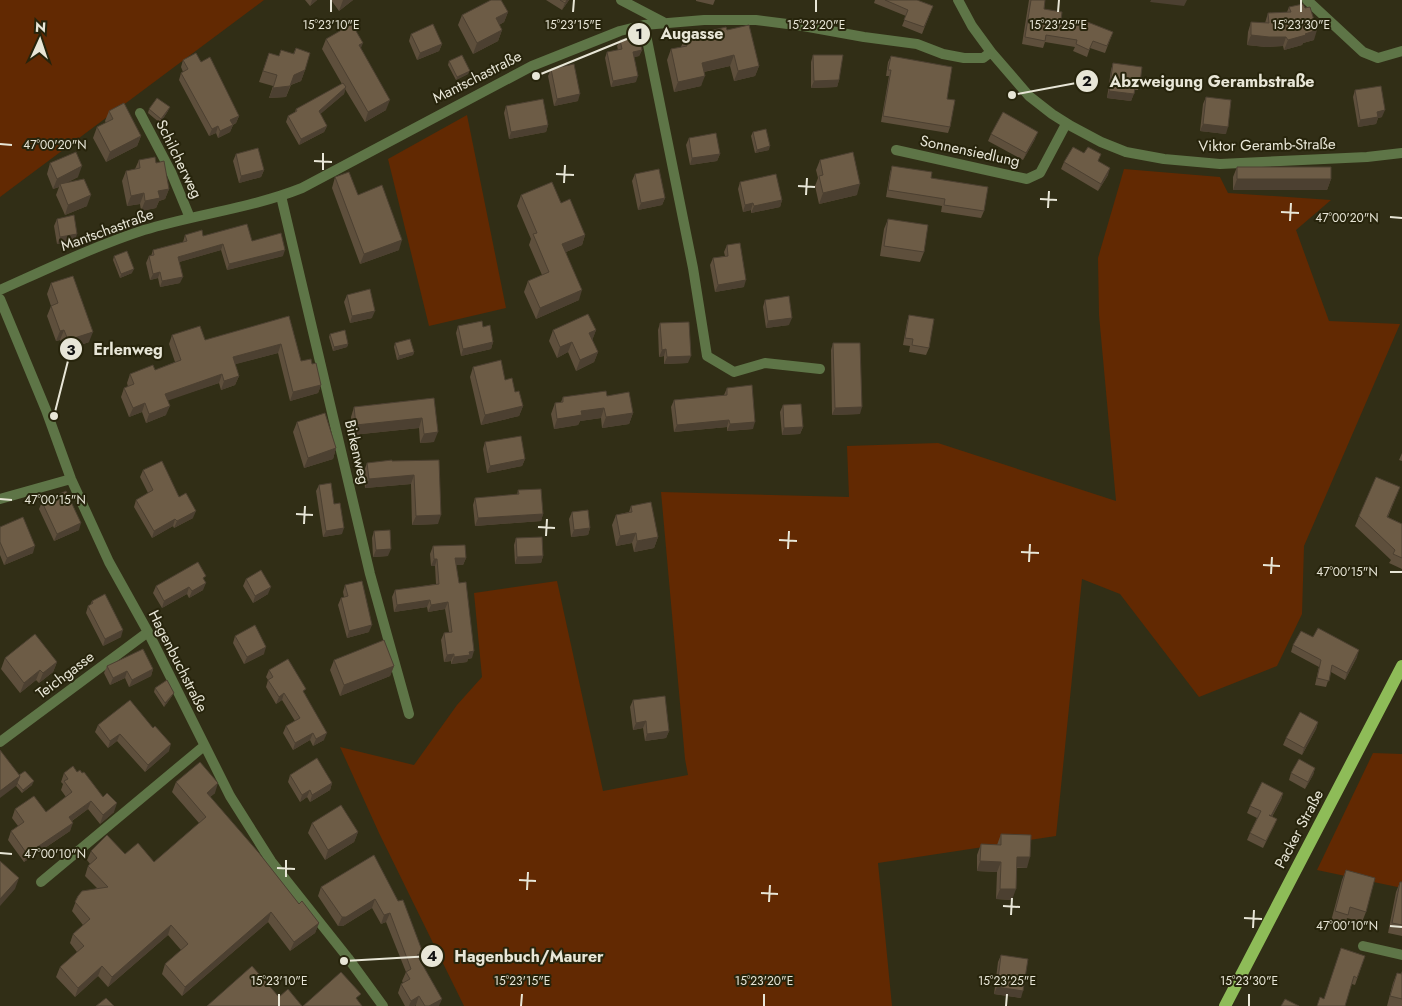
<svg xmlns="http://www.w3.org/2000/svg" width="1402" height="1006" font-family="Jost,sans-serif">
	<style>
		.green { fill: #622902 }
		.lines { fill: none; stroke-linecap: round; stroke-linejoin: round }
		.street { stroke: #5e7547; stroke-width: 10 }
		.primary { stroke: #8ebc58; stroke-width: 12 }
		.wall { fill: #5e4f3c }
		.shaded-wall { fill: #4c4031 }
		.building { fill: #6d5c46; stroke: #4c4031 }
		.ticks { fill: none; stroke: #e8e6d7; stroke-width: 2 }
		.labels { text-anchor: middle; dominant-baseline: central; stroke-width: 4; stroke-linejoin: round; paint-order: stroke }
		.street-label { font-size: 15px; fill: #e8e6d7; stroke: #27240c }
		.ticks-label { font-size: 12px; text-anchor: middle; fill: #e8e6d7; stroke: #27240c; stroke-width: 4; stroke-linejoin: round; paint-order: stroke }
		.leader { fill: none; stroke: #e8e6d7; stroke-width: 2 }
		.callout-dot { fill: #e8e6d7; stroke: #27240c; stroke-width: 2 }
		.mark-label { font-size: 15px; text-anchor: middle; font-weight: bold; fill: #111 }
		.callout-label { font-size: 16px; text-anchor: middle; font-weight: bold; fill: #e8e6d7; stroke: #27240c; stroke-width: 4; stroke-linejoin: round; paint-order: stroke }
	</style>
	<rect width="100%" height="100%" fill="#312e16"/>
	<path class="green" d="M 0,0 L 264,0 L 0,197 Z
		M 467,115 L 506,308 L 429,326 L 388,159 Z
		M 1124,169 L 1220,177 L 1228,193 L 1331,200 L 1296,230 L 1329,321 L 1400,324 L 1304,546 L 1302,614 L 1277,666 L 1199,697 L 1120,594 L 1082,579 L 1056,836 L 878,863 L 892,1006 L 464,1006 L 379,833 L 340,747 L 414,765 L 457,705 L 482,677 L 474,593 L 557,581 L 603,791 L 688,775 L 685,759 L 661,492 L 849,497 L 847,446 L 938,443 L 1116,501 L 1099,315 L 1098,258 Z
		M 1373,753 L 1402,754 L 1402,888 L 1317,870 Z"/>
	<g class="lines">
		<path class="street" d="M 621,0 L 663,22
			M 958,0 L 972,26 L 991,52 L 1029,96 L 1052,114 L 1071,126 L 1101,142 L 1126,152 L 1164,159 L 1220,164 L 1367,157 L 1402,153
			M 1307,0 L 1363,52 L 1378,58 L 1402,51
			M 644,25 L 693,268 L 707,356 L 734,372 L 765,363 L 820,369
			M 140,113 L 171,172 L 190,218
			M 896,150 L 1027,179 L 1040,173 L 1066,124
			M 281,196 L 370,574 L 409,714
			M 0,290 C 47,269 95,246 144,230 C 196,214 252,208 302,188 L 532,66 L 620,31 L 644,25 L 704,20 L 756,20 L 803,26 L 864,37 L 917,44 L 943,54 L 964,58 L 983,58 L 991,52
			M 0,299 L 46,410 L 71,479 L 109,562 L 148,632 L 230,796 L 271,861 L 348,958 L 383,1006
			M 0,499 L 71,479
			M 0,742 L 148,632
			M 41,882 L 204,746
			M 1363,946 L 1402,955"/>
		<path class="primary" d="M 1225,1006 L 1402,666"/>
	</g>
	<path class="wall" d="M 305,0 L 317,0 L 310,6 Z
		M 331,0 L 353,0 L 339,11 Z
		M 546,0 L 569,0 L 562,10 Z
		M 696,0 L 715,0 L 713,5 L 696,1 Z
		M 875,0 L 917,0 L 933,6 L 922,34 L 902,26 L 906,16 L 874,3 Z
		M 1029,0 L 1045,0 L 1044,9 L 1061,20 L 1113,32 L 1105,53 L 1090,48 L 1087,57 L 1073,51 L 1075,47 L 1045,42 L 1043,48 L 1022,44 Z
		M 1289,7 L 1314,40 L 1303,43 L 1302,45 L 1284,50 L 1283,46 L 1266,47 L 1247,45 L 1248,32 L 1251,22 L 1265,23 L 1268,13 L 1287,12 Z
		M 508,12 L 504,22 L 499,25 L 502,30 L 498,41 L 473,54 L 458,25 L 462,15 Z
		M 727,30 L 759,66 L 755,76 L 734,81 L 730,66 L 704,72 L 701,86 L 674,92 L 667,60 L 671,49 L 681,47 L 685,37 Z
		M 411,34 L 442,44 L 439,51 L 417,60 L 409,41 Z
		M 326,39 L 361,49 L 386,110 L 365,122 L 345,89 L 344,94 L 320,114 L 327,126 L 324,132 L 299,145 L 286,122 L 288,116 L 295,112 L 296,109 L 342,84 L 322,49 Z
		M 620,40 L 642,50 L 639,56 L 634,57 L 636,82 L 611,87 L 605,58 L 607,52 L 618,50 L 617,46 Z
		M 296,48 L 305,70 L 301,81 L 291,85 L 286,97 L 269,98 L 273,86 L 259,82 L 269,53 L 279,56 L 293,54 Z
		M 813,55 L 839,80 L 837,87 L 811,88 L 811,62 Z
		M 891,56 L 950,127 L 948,133 L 881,122 L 889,76 L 886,76 L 888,62 Z
		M 183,60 L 201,62 L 239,116 L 236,123 L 233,125 L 230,132 L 218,138 L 216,133 L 209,136 L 179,80 L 181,73 L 183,72 L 181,67 Z
		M 449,61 L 468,74 L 456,80 L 448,65 Z
		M 1113,63 L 1140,83 L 1138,90 L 1135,90 L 1131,101 L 1107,98 L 1111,70 Z
		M 551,69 L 578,101 L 554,106 L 548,76 Z
		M 1355,90 L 1382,117 L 1378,118 L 1376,124 L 1358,127 L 1353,97 Z
		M 1206,97 L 1226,134 L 1200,131 L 1203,104 Z
		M 506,106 L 548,125 L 546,132 L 509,139 L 504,113 Z
		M 149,109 L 168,111 L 160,123 L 148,113 Z
		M 109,111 L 141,136 L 137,146 L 106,162 L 93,138 L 97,127 L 106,123 L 105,121 Z
		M 753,132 L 769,150 L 755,153 L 751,136 Z
		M 991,134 L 1035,139 L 1023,160 L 988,141 Z
		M 689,138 L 720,154 L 717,161 L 690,165 L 686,145 Z
		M 236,154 L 264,170 L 261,177 L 239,183 L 233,161 Z
		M 139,160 L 156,163 L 169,189 L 165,199 L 159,201 L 156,208 L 141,211 L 140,204 L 127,206 L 122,181 L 126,171 L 135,169 Z
		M 820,160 L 857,195 L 819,204 L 815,186 L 818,178 L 816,170 Z
		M 1064,162 L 1099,162 L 1108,175 L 1098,191 L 1061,169 Z
		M 50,163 L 78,177 L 66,183 L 87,206 L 65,215 L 56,195 L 59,187 L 53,189 L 47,174 Z
		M 892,166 L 931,178 L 984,211 L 981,218 L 941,212 L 942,206 L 886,197 L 890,173 Z
		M 1237,167 L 1331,179 L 1327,190 L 1233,190 L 1233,177 Z
		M 635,174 L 665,198 L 662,205 L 638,210 L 632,181 Z
		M 335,177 L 358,195 L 399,250 L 360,264 L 332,188 Z
		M 740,182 L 782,200 L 780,207 L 751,213 L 751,210 L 743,212 L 738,189 Z
		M 521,195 L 561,203 L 585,235 L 582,245 L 566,252 L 579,300 L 536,319 L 524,292 L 528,281 L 542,275 L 529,245 L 531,239 L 517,206 Z
		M 57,219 L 75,241 L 57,244 L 54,226 Z
		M 888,219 L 924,252 L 920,262 L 880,256 L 884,229 Z
		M 185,235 L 203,236 L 252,241 L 283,256 L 227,270 L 221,250 L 179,262 L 180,283 L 160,287 L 158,278 L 150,280 L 146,263 L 149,256 L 151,256 L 153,250 L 183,242 Z
		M 727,245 L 744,287 L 715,292 L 710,265 L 713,258 L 725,256 L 724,252 Z
		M 114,256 L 132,273 L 120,278 L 113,260 Z
		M 51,283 L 89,342 L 64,351 L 60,340 L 56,341 L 47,316 L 51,306 L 47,294 Z
		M 347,295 L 372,318 L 350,323 L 344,302 Z
		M 765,300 L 789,325 L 766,328 L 763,307 Z
		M 909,315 L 929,348 L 926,355 L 909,352 L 910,346 L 903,345 L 907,322 Z
		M 289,316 L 301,361 L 312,364 L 321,385 L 318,393 L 290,401 L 278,353 L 235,364 L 239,376 L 235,385 L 221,390 L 219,383 L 167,400 L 166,415 L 146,423 L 142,412 L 129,417 L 121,397 L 124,388 L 128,387 L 127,383 L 130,374 L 155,370 L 175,362 L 169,344 L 172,335 L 205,340 Z
		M 660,323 L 688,363 L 664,364 L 664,356 L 659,357 L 658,330 Z
		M 458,326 L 483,327 L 493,342 L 491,349 L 461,356 L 456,333 Z
		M 553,330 L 596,330 L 592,340 L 598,352 L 594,362 L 576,371 L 568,352 L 557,358 L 549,341 Z
		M 330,334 L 348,344 L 347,347 L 333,351 L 329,337 Z
		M 395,343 L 414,352 L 413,355 L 397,360 L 394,347 Z
		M 833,343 L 860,414 L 832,415 L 831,350 Z
		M 473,367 L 505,380 L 515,392 L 523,406 L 519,416 L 481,425 L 470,377 Z
		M 727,388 L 753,429 L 727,431 L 727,427 L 674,432 L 671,407 L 674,400 L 724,395 Z
		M 607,396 L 633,413 L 629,424 L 602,428 L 601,418 L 580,421 L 578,425 L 554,429 L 551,414 L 555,403 L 561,402 L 563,397 Z
		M 434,398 L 434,442 L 420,443 L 419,428 L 352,435 L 351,417 L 354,407 Z
		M 783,405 L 803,427 L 800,434 L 782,435 L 780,412 Z
		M 297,422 L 336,448 L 333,459 L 304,468 L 293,432 Z
		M 485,442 L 525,459 L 522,466 L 487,473 L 483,449 Z
		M 1402,453 L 1402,461 L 1399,460 Z
		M 439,460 L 438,524 L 412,525 L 411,484 L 365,488 L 364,471 L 367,463 Z
		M 143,470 L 179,497 L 193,518 L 174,528 L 173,526 L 152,538 L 134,507 L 136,500 L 148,493 L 140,477 Z
		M 319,485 L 334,504 L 342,534 L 323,537 L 316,491 Z
		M 1400,487 L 1388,517 L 1402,524 L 1402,569 L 1389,563 L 1391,560 L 1355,526 L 1359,516 Z
		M 518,490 L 543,514 L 541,521 L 475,526 L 473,505 L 475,498 L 517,495 Z
		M 42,502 L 79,530 L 54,541 L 39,509 Z
		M 631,506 L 658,537 L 654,548 L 634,552 L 632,543 L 616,546 L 612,525 L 616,515 L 629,512 Z
		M 572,512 L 590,528 L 588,535 L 571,537 L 569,519 Z
		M 0,527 L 33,553 L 4,565 L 0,555 Z
		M 374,531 L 388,556 L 373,557 L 372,538 Z
		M 516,538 L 543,556 L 541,563 L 515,564 L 514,545 Z
		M 433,546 L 466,558 L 463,565 L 456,565 L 472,658 L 468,659 L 467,662 L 451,664 L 451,661 L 444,662 L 441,640 L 444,633 L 449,632 L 445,609 L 428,612 L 427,607 L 394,612 L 392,597 L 395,590 L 436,584 L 435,566 L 431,566 L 430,554 Z
		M 246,579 L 268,594 L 253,603 L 243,586 Z
		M 204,581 L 203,590 L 189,598 L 187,594 L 162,608 L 153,593 L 156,586 Z
		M 345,585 L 369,632 L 347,638 L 338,605 L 341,598 L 344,597 L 343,592 Z
		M 92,601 L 121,637 L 103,646 L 86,613 L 88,606 L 90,605 Z
		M 235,636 L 264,654 L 244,664 L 233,643 Z
		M 1313,637 L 1357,657 L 1345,680 L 1331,672 L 1326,687 L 1315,685 L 1319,667 L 1291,652 L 1293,645 Z
		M 5,658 L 57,662 L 53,672 L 39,683 L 36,680 L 20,693 L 1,669 Z
		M 334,660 L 394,666 L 390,676 L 340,696 L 330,670 Z
		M 107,666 L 153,669 L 151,676 L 129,687 L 125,678 L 110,685 L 104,673 Z
		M 269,670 L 305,694 L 324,740 L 313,746 L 310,740 L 293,750 L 283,733 L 286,726 L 295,721 L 282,700 L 276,704 L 266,687 L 268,680 L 266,677 Z
		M 155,688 L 172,696 L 164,707 L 154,692 Z
		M 633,700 L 669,731 L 666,738 L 645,741 L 643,728 L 633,730 L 630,707 Z
		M 1318,722 L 1316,729 L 1302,755 L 1283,745 L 1286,738 Z
		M 98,725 L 169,751 L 145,772 L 117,741 L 108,748 L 95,732 Z
		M 1315,768 L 1313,775 L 1305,789 L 1289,780 L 1291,773 Z
		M 77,772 L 114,812 L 100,824 L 88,809 L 72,821 L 70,831 L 24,862 L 8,840 L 11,831 L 18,826 L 12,818 L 15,809 L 46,812 L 66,797 L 61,790 L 63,784 L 61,782 L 64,773 Z
		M 19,775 L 32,785 L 22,793 L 16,786 Z
		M 290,775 L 332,783 L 330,790 L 310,802 L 307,797 L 300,802 L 288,782 Z
		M 176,782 L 215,793 L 210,797 L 299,904 L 319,923 L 315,933 L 290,951 L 268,922 L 182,996 L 162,974 L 165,964 L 181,950 L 168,935 L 108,987 L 98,976 L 75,997 L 56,977 L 60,967 L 77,952 L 70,943 L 73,934 L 83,925 L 72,911 L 78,896 L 97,888 L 85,876 L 88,866 L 90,864 L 87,860 L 91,851 L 125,854 L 154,862 L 199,823 L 172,792 Z
		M 1283,793 L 1281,800 L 1272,817 L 1277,819 L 1274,826 L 1263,848 L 1247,840 L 1250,833 L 1257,818 L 1247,813 L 1250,806 Z
		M 312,823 L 358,832 L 354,842 L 325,860 L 308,833 Z
		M 1001,834 L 1027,868 L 1017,868 L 1012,900 L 996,899 L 997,872 L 977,871 L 977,855 L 981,844 L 997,845 Z
		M 374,855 L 420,961 L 439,1006 L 416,1006 L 416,1005 L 414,1006 L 405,1006 L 398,993 L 401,984 L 403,983 L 402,981 L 406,972 L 386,922 L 381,924 L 372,908 L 343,926 L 338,926 L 318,896 L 321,887 Z
		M 1346,870 L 1366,912 L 1362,922 L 1347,918 L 1345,925 L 1331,921 L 1342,880 Z
		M 1400,882 L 1402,882 L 1402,936 L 1388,933 L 1396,892 Z
		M 1001,955 L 1021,998 L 994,994 L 998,962 Z
		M 1365,956 L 1355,985 L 1352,984 L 1324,999 Z
		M 1402,971 L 1402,1006 L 1387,1006 L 1393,983 L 1397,973 L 1401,974 Z"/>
	<path class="shaded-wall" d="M 312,0 L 317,0 L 310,6 Z
		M 343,0 L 353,0 L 339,11 Z
		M 567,0 L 569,0 L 562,10 L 565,3 Z
		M 1151,0 L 1187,0 L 1184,6 L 1150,2 Z
		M 508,12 L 504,22 L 492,29 L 496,18 Z
		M 502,30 L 498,41 L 473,54 L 477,43 Z
		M 1317,30 L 1314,40 L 1303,43 L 1302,45 L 1284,50 L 1288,40 Z
		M 1251,35 L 1286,37 L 1283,46 L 1266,47 L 1247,45 Z
		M 363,43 L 359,53 L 359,45 Z
		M 442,44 L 439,51 L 417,60 L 420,53 Z
		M 642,50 L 639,56 L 631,58 L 633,52 Z
		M 734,55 L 730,66 L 698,73 L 702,63 Z
		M 759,66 L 755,76 L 734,81 L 738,71 Z
		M 305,70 L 301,81 L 290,85 L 294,75 Z
		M 470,71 L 468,74 L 456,80 L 457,77 Z
		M 638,76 L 636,82 L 611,87 L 613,81 Z
		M 705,76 L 701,86 L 674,92 L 678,82 Z
		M 839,80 L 837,87 L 811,88 L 814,81 Z
		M 290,86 L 286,97 L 269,98 L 273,88 Z
		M 346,87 L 344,94 L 317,117 L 319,111 Z
		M 1109,91 L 1134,94 L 1131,101 L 1107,98 Z
		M 580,94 L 578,101 L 554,106 L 557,99 Z
		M 390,100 L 386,110 L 365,122 L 368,112 Z
		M 170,107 L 168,111 L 160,123 L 161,119 Z
		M 1385,110 L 1382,117 L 1378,118 L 1376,124 L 1358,127 L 1360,120 L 1377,112 Z
		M 239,116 L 236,123 L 228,127 L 230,120 Z
		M 1203,124 L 1228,127 L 1226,134 L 1200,131 Z
		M 233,125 L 230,132 L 218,138 L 220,131 Z
		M 548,125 L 546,132 L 509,139 L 511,132 Z
		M 218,126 L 216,133 L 209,136 L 212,129 Z
		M 327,126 L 324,132 L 299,145 L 301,139 Z
		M 1038,132 L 1035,139 L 1023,160 L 1026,153 Z
		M 141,136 L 137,146 L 106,162 L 110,152 Z
		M 770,146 L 769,150 L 755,153 L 757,150 Z
		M 720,154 L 717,161 L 690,165 L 692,158 Z
		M 82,166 L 78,177 L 60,186 L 60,184 L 59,187 L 53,189 L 57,179 Z
		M 1110,168 L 1108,175 L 1098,191 L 1101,184 Z
		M 264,170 L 261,177 L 239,183 L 241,176 Z
		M 1237,179 L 1331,179 L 1327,190 L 1233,190 Z
		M 860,184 L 857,195 L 819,204 L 823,193 Z
		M 169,189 L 165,199 L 159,201 L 156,208 L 141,211 L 145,201 L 158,191 Z
		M 144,193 L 140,204 L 127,206 L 131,196 Z
		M 91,195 L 87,206 L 65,215 L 68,205 Z
		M 665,198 L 662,205 L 638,210 L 641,203 Z
		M 782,200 L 780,207 L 751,213 L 754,206 Z
		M 753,203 L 751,210 L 743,212 L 745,205 Z
		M 77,234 L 75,241 L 57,244 L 60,237 Z
		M 585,235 L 582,245 L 559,255 L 562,244 Z
		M 402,240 L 399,250 L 360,264 L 364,254 Z
		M 223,244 L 221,250 L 176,263 L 178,257 Z
		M 285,250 L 283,256 L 227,270 L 229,264 Z
		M 134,269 L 132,273 L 120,278 L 121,274 Z
		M 160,272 L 158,278 L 150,280 L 153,274 Z
		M 183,277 L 180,283 L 160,287 L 162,281 Z
		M 746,280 L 744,287 L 715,292 L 718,285 Z
		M 582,290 L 579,300 L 536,319 L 540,308 Z
		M 375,311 L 372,318 L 350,323 L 352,316 Z
		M 792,318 L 789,325 L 766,328 L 768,321 Z
		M 64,330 L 60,340 L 56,341 L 60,331 Z
		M 596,330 L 592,341 L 589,333 Z
		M 93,332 L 89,342 L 64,351 L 68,340 Z
		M 493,342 L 491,349 L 461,356 L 463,349 Z
		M 572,342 L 568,352 L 557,358 L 560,347 Z
		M 281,344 L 278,353 L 229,366 L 233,357 Z
		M 348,344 L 347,347 L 333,351 L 334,347 Z
		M 666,349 L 664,356 L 659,357 L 662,350 Z
		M 414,352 L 413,355 L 397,360 L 399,356 Z
		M 598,352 L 594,362 L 576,371 L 580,360 Z
		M 691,356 L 688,363 L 664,364 L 667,357 Z
		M 222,374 L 219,383 L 161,403 L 165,394 Z
		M 239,376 L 235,385 L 221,390 L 224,381 Z
		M 321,385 L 318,393 L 290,401 L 293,392 Z
		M 145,403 L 142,412 L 129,417 L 133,408 Z
		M 170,406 L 166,415 L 146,423 L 149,414 Z
		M 523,406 L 519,416 L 481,425 L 485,415 Z
		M 862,407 L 860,414 L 832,415 L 835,408 Z
		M 604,408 L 601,418 L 580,421 L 578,425 L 554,429 L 557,419 L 581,411 Z
		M 633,413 L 629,424 L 602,428 L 606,417 Z
		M 422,418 L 419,428 L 352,435 L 356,425 Z
		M 729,420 L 727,427 L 674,432 L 677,425 Z
		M 755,422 L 753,429 L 727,431 L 730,424 Z
		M 803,427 L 800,434 L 782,435 L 784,428 Z
		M 438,432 L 434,442 L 420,443 L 424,434 Z
		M 336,448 L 333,459 L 304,468 L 308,458 Z
		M 525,459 L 522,466 L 487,473 L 490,466 Z
		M 414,475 L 411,484 L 365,488 L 369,479 Z
		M 196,511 L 193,518 L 174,528 L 177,521 Z
		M 543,514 L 541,521 L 475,526 L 478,518 Z
		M 441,515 L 438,524 L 412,525 L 416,516 Z
		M 175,519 L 173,526 L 152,538 L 154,531 Z
		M 81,523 L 79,530 L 54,541 L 57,534 Z
		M 344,528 L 342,534 L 323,537 L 326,531 Z
		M 590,528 L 588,535 L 571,537 L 574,530 Z
		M 636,533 L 632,543 L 616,546 L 620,536 Z
		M 658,537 L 654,548 L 634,552 L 637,541 Z
		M 35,546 L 33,553 L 4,565 L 7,558 Z
		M 391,549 L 388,556 L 373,557 L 376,550 Z
		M 543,556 L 541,563 L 515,564 L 517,557 Z
		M 455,558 L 466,558 L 463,565 L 452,565 Z
		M 434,559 L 437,559 L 435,566 L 431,566 Z
		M 206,583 L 203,590 L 189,598 L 192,591 Z
		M 189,587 L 187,594 L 162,608 L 164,601 Z
		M 271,587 L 268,594 L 253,603 L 255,596 Z
		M 430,600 L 427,607 L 394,612 L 397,605 Z
		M 448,602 L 445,609 L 428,612 L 431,605 Z
		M 372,625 L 369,632 L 347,638 L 349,631 Z
		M 123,630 L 121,637 L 103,646 L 105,639 Z
		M 266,647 L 264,654 L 244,664 L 247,657 Z
		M 1359,650 L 1357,657 L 1345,680 L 1347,673 Z
		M 474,651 L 472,658 L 468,659 L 467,662 L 451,664 L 454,657 L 469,652 Z
		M 454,654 L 451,661 L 444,662 L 447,655 Z
		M 57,662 L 53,672 L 39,683 L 43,673 Z
		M 394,666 L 390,676 L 340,696 L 344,685 Z
		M 153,669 L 151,676 L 129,687 L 132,680 Z
		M 40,670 L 36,680 L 20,693 L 24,683 Z
		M 127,671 L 125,678 L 110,685 L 113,678 Z
		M 174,693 L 172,696 L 164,707 L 165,703 Z
		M 284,693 L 282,700 L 276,704 L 279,697 Z
		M 646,721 L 643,728 L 633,730 L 636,723 Z
		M 1318,722 L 1316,729 L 1302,755 L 1304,748 Z
		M 669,731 L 666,738 L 645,741 L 647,734 Z
		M 313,733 L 310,740 L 293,750 L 295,743 Z
		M 327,733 L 324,740 L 313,746 L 316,739 Z
		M 120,734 L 117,741 L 108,748 L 110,741 Z
		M 171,744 L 169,751 L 145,772 L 148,765 Z
		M 1315,768 L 1313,775 L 1305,789 L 1308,782 Z
		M 20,776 L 16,786 L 0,798 L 0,791 Z
		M 34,781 L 32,785 L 22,793 L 23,790 Z
		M 218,783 L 215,793 L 203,803 L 207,793 Z
		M 332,783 L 330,790 L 310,802 L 312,795 Z
		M 310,790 L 307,797 L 300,802 L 302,795 Z
		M 1283,793 L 1281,800 L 1268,823 L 1271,816 Z
		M 91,801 L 88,809 L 66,825 L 69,817 Z
		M 117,803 L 114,812 L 100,824 L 103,815 Z
		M 73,823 L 70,831 L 24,862 L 27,854 Z
		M 358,832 L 354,842 L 325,860 L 328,850 Z
		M 1017,857 L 1030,857 L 1027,868 L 1013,867 Z
		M 980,861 L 1001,862 L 997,872 L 977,871 Z
		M 19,878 L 15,889 L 0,906 L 0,899 Z
		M 1000,889 L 1016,889 L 1012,900 L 996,899 Z
		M 375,899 L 372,908 L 343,926 L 338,926 L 342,917 Z
		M 271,912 L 268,922 L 182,996 L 185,987 Z
		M 390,913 L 386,922 L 381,924 L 384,915 Z
		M 319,923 L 315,933 L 290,951 L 294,942 Z
		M 171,925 L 168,935 L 108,987 L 112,977 Z
		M 423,953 L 420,962 L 417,955 Z
		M 102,966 L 98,976 L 75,997 L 78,988 Z
		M 997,987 L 1023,991 L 1021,998 L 994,994 Z
		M 419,996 L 416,1005 L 414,1006 L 409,1006 L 411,1001 Z
		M 442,999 L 439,1006 L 429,1006 Z"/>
	<path class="building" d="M 491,0 L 501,0 L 508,12 L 496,18 L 502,30 L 477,43 L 462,15 Z
		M 560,0 L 567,0 L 565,3 Z
		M 885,0 L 917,0 L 933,6 L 924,27 L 904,20 L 908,10 Z
		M 1031,0 L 1045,0 L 1044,9 L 1062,12 L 1061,20 L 1084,24 L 1085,21 L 1113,32 L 1107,46 L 1093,41 L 1089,50 L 1076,44 L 1077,40 L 1046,35 L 1045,41 L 1025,37 Z
		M 1303,4 L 1305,8 L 1310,7 L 1317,30 L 1305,34 L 1306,35 L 1288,40 L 1286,37 L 1269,37 L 1251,35 L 1251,22 L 1269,23 L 1268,13 L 1291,12 L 1289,7 Z
		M 352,24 L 363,43 L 359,45 L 390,100 L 368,112 L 326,39 Z
		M 433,24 L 442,44 L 420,53 L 411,34 Z
		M 749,25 L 759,66 L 738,71 L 734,55 L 702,63 L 705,76 L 678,82 L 671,49 L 687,46 L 685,37 L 726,27 L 727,30 Z
		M 638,35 L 642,50 L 633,52 L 638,76 L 613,81 L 607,52 L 622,49 L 620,40 Z
		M 296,48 L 310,53 L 305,70 L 294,75 L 290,86 L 273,88 L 277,75 L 263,71 L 269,53 L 279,56 L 281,50 L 294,54 Z
		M 196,53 L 201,62 L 210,57 L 239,116 L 230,120 L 233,125 L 220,131 L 218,126 L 212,129 L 181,73 L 188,69 L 183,60 Z
		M 462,55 L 470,71 L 457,77 L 449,61 Z
		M 813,55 L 843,55 L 839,80 L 814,81 Z
		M 891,56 L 952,67 L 947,99 L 955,100 L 950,127 L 883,116 L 891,70 L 888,70 Z
		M 1113,63 L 1142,67 L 1140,83 L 1136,82 L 1134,94 L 1109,91 Z
		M 574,64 L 580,94 L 557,99 L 551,69 Z
		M 343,83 L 346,87 L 319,111 L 327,126 L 301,139 L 288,116 L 297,111 L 296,109 Z
		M 1381,86 L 1385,110 L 1377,112 L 1378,117 L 1360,120 L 1355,90 Z
		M 1206,97 L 1231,100 L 1228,127 L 1203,124 Z
		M 157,98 L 170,107 L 161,119 L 149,109 Z
		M 543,99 L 548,125 L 511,132 L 506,106 Z
		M 124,103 L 141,136 L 110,152 L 97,127 L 113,119 L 109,111 Z
		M 1003,112 L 1038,132 L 1026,153 L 991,134 Z
		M 766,129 L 770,146 L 757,150 L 753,132 Z
		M 716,133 L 720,154 L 692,158 L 689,138 Z
		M 1073,147 L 1084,153 L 1088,147 L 1101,154 L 1098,161 L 1110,168 L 1101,184 L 1064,162 Z
		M 258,148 L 264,170 L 241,176 L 236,154 Z
		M 76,152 L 82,166 L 57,179 L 50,163 Z
		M 853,152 L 860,184 L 823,193 L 819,176 L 823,175 L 820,160 Z
		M 155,157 L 156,163 L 164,161 L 169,189 L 158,191 L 160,198 L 145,201 L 144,193 L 131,196 L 126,171 L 140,168 L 139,160 Z
		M 892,166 L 932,172 L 931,178 L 988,187 L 984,211 L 944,205 L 945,199 L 888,190 Z
		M 1237,167 L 1331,167 L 1331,179 L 1237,179 Z
		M 659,169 L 665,198 L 641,203 L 635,174 Z
		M 349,172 L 358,195 L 382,185 L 402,240 L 364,254 L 335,177 Z
		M 776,174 L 782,200 L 754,206 L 753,203 L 745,205 L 740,182 Z
		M 84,179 L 91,195 L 68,205 L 60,184 Z
		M 552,182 L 561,203 L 570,199 L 585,235 L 562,244 L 582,290 L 540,308 L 528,281 L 549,272 L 533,234 L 537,233 L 521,195 Z
		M 74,215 L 77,234 L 60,237 L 57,219 Z
		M 888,219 L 928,225 L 924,252 L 884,246 Z
		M 247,224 L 252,241 L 281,233 L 285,250 L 229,264 L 223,244 L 178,257 L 183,277 L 162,281 L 160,272 L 153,274 L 149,256 L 154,255 L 153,250 L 187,241 L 185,235 L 202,230 L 203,236 Z
		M 740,243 L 746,280 L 718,285 L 713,258 L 728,256 L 727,245 Z
		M 127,251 L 134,269 L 121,274 L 114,256 Z
		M 73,276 L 93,332 L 68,340 L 64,330 L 60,331 L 51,306 L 58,303 L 51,283 Z
		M 370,289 L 375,311 L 352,316 L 347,295 Z
		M 789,296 L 792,318 L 768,321 L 765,300 Z
		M 588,314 L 596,330 L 589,333 L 598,352 L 580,360 L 572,342 L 560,347 L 553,330 Z
		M 909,315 L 934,319 L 929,348 L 912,345 L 913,339 L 905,338 Z
		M 289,316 L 301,361 L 311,359 L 312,364 L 316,363 L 321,385 L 293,392 L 281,344 L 233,357 L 239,376 L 224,381 L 222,374 L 165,394 L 170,406 L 149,414 L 145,403 L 133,408 L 124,388 L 134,384 L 130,374 L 153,365 L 155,370 L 181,360 L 172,335 L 200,326 L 205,340 Z
		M 482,321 L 483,327 L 490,325 L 493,342 L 463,349 L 458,326 Z
		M 689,322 L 691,356 L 667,357 L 666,349 L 662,350 L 660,323 Z
		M 345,330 L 348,344 L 334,347 L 330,334 Z
		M 410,339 L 414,352 L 399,356 L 395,343 Z
		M 833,343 L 860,343 L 862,407 L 835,408 Z
		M 501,360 L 505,380 L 512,378 L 515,392 L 519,391 L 523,406 L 485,415 L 473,367 Z
		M 752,385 L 755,422 L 730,424 L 729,420 L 677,425 L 674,400 L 727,395 L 727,388 Z
		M 606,391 L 607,396 L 629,392 L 633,413 L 606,417 L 604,408 L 581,411 L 582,415 L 557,419 L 555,403 L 563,402 L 563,397 Z
		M 434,398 L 438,432 L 424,434 L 422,418 L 356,425 L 354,407 Z
		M 801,404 L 803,427 L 784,428 L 783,405 Z
		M 325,413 L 336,448 L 308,458 L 297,422 Z
		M 521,436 L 525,459 L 490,466 L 485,442 Z
		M 392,460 L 392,461 L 439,460 L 441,515 L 416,516 L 414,475 L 369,479 L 367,463 Z
		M 162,461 L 179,497 L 186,493 L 196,511 L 177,521 L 175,519 L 154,531 L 136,500 L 153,490 L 143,470 Z
		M 1376,477 L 1400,487 L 1387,517 L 1402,524 L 1402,558 L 1393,554 L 1395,550 L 1359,516 Z
		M 331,483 L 334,504 L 340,503 L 344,528 L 326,531 L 319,485 Z
		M 541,489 L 543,514 L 478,518 L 475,498 L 519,494 L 518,490 Z
		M 66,491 L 81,523 L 57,534 L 42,502 Z
		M 651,502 L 658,537 L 637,541 L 636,533 L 620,536 L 616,515 L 632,512 L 631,506 Z
		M 588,510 L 590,528 L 574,530 L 572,512 Z
		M 23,517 L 35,546 L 7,558 L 0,542 L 0,527 Z
		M 390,530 L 391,549 L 376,550 L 374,531 Z
		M 542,537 L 543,556 L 517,557 L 516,538 Z
		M 465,545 L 466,558 L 455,558 L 459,583 L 466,582 L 474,651 L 469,652 L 470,655 L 454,657 L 454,654 L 447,655 L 444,633 L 452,632 L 448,602 L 431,605 L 430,600 L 397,605 L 395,590 L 439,584 L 437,559 L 434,559 L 433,546 Z
		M 198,562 L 206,576 L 203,578 L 206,583 L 192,591 L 189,587 L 164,601 L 156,586 Z
		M 261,570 L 271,587 L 255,596 L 246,579 Z
		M 362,581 L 372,625 L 349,631 L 341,598 L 348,596 L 345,585 Z
		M 105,594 L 123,630 L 105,639 L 88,606 L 93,603 L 92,601 Z
		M 255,625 L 266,647 L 247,657 L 235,636 Z
		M 1318,628 L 1359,650 L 1347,673 L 1332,665 L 1329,681 L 1317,678 L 1321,660 L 1293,645 L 1301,631 L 1313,637 Z
		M 35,634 L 57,662 L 43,673 L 40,670 L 24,683 L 5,658 Z
		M 384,640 L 394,666 L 344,685 L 334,660 Z
		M 143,649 L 153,669 L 132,680 L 127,671 L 113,678 L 107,666 Z
		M 288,659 L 306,689 L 303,691 L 327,733 L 316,739 L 313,733 L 295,743 L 286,726 L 300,718 L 284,693 L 279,697 L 268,680 L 273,677 L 269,670 Z
		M 167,680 L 174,693 L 165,703 L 155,688 Z
		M 665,696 L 669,731 L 647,734 L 646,721 L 636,723 L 633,700 Z
		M 130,700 L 153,728 L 155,726 L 171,744 L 148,765 L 120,734 L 110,741 L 98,725 Z
		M 1300,712 L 1318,722 L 1304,748 L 1286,738 Z
		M 0,750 L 20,776 L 0,791 Z
		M 317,758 L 332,783 L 312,795 L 310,790 L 302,795 L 290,775 Z
		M 1299,759 L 1315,768 L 1308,782 L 1291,773 Z
		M 200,762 L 218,783 L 207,793 L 259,853 L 299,904 L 302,901 L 319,923 L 294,942 L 271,912 L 185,987 L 165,964 L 188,944 L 171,925 L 112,977 L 102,966 L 78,988 L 60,967 L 84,946 L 73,934 L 90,919 L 75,902 L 78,896 L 82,891 L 108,887 L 88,866 L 97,858 L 91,851 L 107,835 L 125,854 L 138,843 L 154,862 L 206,817 L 176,782 Z
		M 73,766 L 77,772 L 80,770 L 82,773 L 84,772 L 103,797 L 107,793 L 117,803 L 103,815 L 91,801 L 69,817 L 73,823 L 27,854 L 11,831 L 24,822 L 15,809 L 34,796 L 46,812 L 72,792 L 64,781 L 68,779 L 64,773 Z
		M 25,771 L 34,781 L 23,790 L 17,783 L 20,776 L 19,775 Z
		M 1262,782 L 1283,793 L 1271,816 L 1269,815 L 1277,819 L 1266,841 L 1250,833 L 1261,811 L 1250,806 Z
		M 341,805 L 358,832 L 328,850 L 312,823 Z
		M 1001,834 L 1031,835 L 1030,857 L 1017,857 L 1016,889 L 1000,889 L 1001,862 L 980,861 L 981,844 L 1001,845 Z
		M 374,855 L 398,901 L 403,900 L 423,953 L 417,955 L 442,999 L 429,1006 L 425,1006 L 419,996 L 411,1001 L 401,984 L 410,979 L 406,972 L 411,969 L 390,913 L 384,915 L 375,899 L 346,917 L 342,917 L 321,887 Z
		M 0,861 L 19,878 L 0,899 Z
		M 1346,870 L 1375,878 L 1366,912 L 1350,907 L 1348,915 L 1335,911 Z
		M 1400,882 L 1402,882 L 1402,925 L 1392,923 Z
		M 1341,948 L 1365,956 L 1357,978 L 1354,976 L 1345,1006 L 1317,1006 L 1320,997 L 1324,999 Z
		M 1001,955 L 1028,959 L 1023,991 L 997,987 Z
		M 252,966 L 279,997 L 288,989 L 302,1006 L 207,1006 Z
		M 341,972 L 361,994 L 356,998 L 362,1006 L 303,1006 Z
		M 1397,973 L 1402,974 L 1402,999 L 1390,996 Z
		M 106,998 L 114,1006 L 96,1006 Z
		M 1285,999 L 1299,1006 L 1281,1006 Z"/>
	<path class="ticks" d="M 331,12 L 331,0M 573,12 L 574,0M 816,12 L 816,0M 1058,12 L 1059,0M 1301,12 L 1301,0M 0,144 L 12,145M 314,161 L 332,162M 323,170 L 323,153M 556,174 L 574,175M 564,183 L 565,165M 798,186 L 815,187M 806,195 L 807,178M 1040,199 L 1057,200M 1048,208 L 1049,191M 1281,212 L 1299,213M 1390,217 L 1402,218M 1290,221 L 1291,203M 0,499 L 12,500M 296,514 L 313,515M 304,524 L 305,506M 538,527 L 555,528M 546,536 L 547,519M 779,540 L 797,541M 788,549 L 789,531M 1021,552 L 1039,553M 1029,562 L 1030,544M 1263,565 L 1280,566M 1390,572 L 1402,572M 1271,574 L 1272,557M 0,853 L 12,854M 277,868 L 295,869M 286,877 L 286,860M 519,880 L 536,881M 527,890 L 528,872M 761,893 L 778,894M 769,902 L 770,885M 1003,906 L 1020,907M 1011,915 L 1012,898M 1244,918 L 1262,919M 1390,926 L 1402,927M 1253,928 L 1254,910M 279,1006 L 279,994M 521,1006 L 522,994M 764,1006 L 764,994M 1006,1006 L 1007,994M 1249,1006 L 1249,994"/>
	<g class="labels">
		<g class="street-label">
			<text transform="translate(477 77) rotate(-27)">Mantschastraße</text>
			<text transform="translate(1267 145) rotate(-1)">Viktor Geramb-Straße</text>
			<text transform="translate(970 151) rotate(12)">Sonnensiedlung</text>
			<text transform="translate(179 159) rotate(64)">Schilcherweg</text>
			<text transform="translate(107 230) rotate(-20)">Mantschastraße</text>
			<text transform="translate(357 452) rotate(77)">Birkenweg</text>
			<text transform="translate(178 661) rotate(63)">Hagenbuchstraße</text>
			<text transform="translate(65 675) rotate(-37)">Teichgasse</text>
			<text transform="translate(1299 829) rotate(-62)">Packer Straße</text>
		</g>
	</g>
	<g class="ticks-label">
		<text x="331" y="29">15°23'10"E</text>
		<text x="573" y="29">15°23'15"E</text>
		<text x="816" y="29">15°23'20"E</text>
		<text x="1058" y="29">15°23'25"E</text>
		<text x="1301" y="29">15°23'30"E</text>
		<text x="55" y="149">47°00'20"N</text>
		<text x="1347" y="222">47°00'20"N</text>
		<text x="55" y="504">47°00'15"N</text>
		<text x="1347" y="576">47°00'15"N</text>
		<text x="55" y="858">47°00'10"N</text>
		<text x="1347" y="930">47°00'10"N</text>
		<text x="279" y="985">15°23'10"E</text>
		<text x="522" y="985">15°23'15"E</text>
		<text x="764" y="985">15°23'20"E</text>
		<text x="1007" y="985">15°23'25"E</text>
		<text x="1249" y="985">15°23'30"E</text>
	</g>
	<path class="leader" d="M536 76L639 34M1012 95L1087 81M54 416L71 349M344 961L432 956"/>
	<g class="callout-dot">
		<circle cx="536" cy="76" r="5"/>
		<circle cx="1012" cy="95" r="5"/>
		<circle cx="54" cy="416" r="5"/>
		<circle cx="344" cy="961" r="5"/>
		<circle cx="639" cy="34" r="12"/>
		<circle cx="1087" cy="81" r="12"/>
		<circle cx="71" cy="349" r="12"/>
		<circle cx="432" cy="956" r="12"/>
	</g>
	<g class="mark-label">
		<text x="639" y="39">1</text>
		<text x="1087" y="86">2</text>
		<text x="71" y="355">3</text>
		<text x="432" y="961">4</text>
	</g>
	<g class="callout-label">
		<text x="692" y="39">Augasse</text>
		<text x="1212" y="87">Abzweigung Gerambstraße</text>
		<text x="128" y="355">Erlenweg</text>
		<text x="529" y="962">Hagenbuch/Maurer</text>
	</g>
	<g transform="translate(40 40) rotate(3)" stroke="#27240c" stroke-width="4" paint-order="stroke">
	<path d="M0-4L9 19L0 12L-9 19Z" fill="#e8e6d7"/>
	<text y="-8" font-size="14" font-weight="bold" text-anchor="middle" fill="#e8e6d7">N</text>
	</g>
</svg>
